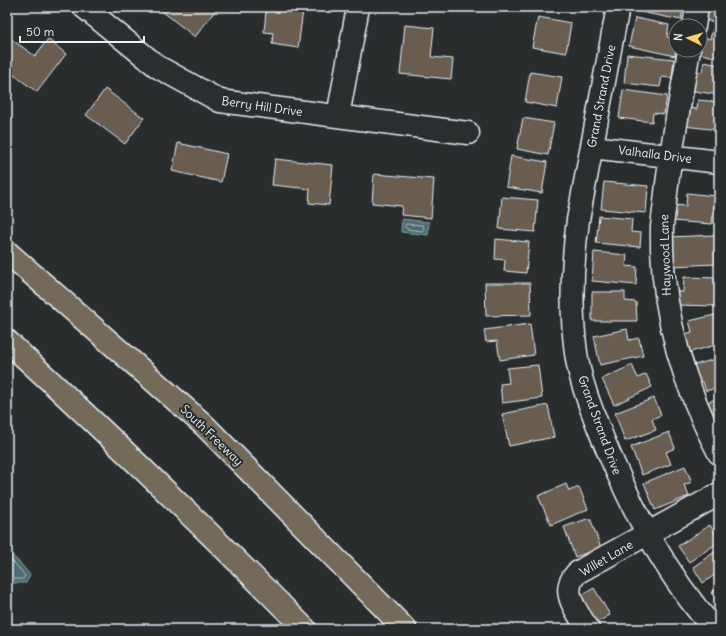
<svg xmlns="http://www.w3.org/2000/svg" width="726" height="636" font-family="Delius,sans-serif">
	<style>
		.water { fill: #4d6b71; stroke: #8ba1a7 }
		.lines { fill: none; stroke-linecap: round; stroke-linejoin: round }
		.shore { stroke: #aabbc2; stroke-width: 1 }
		.building { fill: #685d50; stroke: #e8f1f8 }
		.minor-casing { stroke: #e8f1f8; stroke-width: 25 }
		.highway-casing { stroke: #e8f1f8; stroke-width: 25 }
		.minor { stroke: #2a2d2e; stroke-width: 22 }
		.highway { stroke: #736b5a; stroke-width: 22 }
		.labels { text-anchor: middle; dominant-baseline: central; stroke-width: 4; stroke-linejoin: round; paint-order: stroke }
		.street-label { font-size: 12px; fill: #e8f1f8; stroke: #2a2d2e }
	</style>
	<rect width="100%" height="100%" fill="#2a2d2e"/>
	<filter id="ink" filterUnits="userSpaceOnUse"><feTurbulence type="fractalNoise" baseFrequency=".025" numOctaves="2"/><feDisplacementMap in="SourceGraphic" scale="8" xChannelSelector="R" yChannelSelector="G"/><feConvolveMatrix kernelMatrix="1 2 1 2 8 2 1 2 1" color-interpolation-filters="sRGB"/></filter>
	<g filter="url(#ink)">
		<path class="water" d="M 402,219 L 429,222 L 428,235 L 401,232 Z
			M 7,551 L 21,564 L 30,575 L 26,583 L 7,583 Z"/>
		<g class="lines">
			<path class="shore" d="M 406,224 L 423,225 L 424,229 L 422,231 L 407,229 L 405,227 Z
				M 7,556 L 18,567 L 25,576 L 23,579 L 7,579"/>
		</g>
		<path class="building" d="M 159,7 L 218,7 L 195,37 L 158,8 Z
			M 278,7 L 310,7 L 309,11 L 303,10 L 298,48 L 272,44 L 273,33 L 264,32 L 266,11 L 278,12 Z
			M 637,7 L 683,7 L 681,20 L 636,11 Z
			M 706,7 L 719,7 L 719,23 L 703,20 Z
			M 538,17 L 571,23 L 566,53 L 532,47 Z
			M 635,18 L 669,25 L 667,37 L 676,39 L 675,56 L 629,46 Z
			M 405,25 L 434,28 L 431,57 L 453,59 L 451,79 L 400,74 Z
			M 713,28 L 719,30 L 719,58 L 697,53 L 698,50 L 700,50 L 701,37 L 710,39 Z
			M 11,39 L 35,56 L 48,39 L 66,54 L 37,92 L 7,70 L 7,44 Z
			M 627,54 L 674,59 L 672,78 L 662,77 L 660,87 L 624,83 Z
			M 704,62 L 719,65 L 719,95 L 689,90 L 693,71 L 702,72 Z
			M 530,72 L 562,77 L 557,108 L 525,102 Z
			M 105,89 L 144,118 L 125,144 L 86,115 Z
			M 623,90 L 667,96 L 664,114 L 653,113 L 652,122 L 619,118 Z
			M 698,100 L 719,102 L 719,130 L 684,126 L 686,108 L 697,109 Z
			M 523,118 L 554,123 L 548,155 L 517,149 Z
			M 178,143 L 227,154 L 221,182 L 172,171 Z
			M 511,156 L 547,162 L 542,193 L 506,187 Z
			M 275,159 L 333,165 L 329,205 L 309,203 L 310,189 L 272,185 Z
			M 374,174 L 434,179 L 431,218 L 401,215 L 402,206 L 372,203 Z
			M 604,182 L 648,186 L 646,213 L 601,209 Z
			M 687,193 L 715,196 L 712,224 L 672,221 L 673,205 L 686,206 Z
			M 502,197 L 538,200 L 535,232 L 499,229 Z
			M 599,216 L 632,219 L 631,232 L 641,233 L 640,247 L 596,243 Z
			M 715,235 L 716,264 L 671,266 L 670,237 Z
			M 496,239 L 529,242 L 526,273 L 504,271 L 505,260 L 495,259 Z
			M 594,252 L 627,255 L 626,266 L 637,267 L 636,285 L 592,281 Z
			M 684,277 L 718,278 L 717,306 L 675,305 L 675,292 L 683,292 Z
			M 485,283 L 530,283 L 531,315 L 486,316 Z
			M 592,292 L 625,292 L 625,301 L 636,302 L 637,321 L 592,321 Z
			M 719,314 L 719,344 L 687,353 L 682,335 L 692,332 L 689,321 Z
			M 530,324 L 534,355 L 500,360 L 497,341 L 486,342 L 484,330 Z
			M 627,329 L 629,340 L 639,338 L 643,356 L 600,365 L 594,336 Z
			M 719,358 L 719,387 L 706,391 L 703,382 L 696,384 L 691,366 Z
			M 538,365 L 542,398 L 502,403 L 500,384 L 509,383 L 507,368 Z
			M 632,365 L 638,378 L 646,374 L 652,387 L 614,405 L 602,379 Z
			M 654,398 L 661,415 L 652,419 L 656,430 L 625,441 L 615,413 Z
			M 719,398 L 719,427 L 716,428 L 708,402 Z
			M 548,405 L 554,437 L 509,446 L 502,414 Z
			M 669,432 L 675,448 L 666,452 L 671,464 L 642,475 L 631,447 Z
			M 685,466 L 692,482 L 684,485 L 689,496 L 655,510 L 644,483 Z
			M 566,484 L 569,491 L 579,487 L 588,509 L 551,525 L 538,496 Z
			M 590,518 L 601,548 L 575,557 L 564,527 Z
			M 710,525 L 719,539 L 719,542 L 689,562 L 678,546 Z
			M 719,549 L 719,572 L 703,583 L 693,567 Z
			M 719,587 L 719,602 L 711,593 Z
			M 594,588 L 610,615 L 594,624 L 579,597 Z"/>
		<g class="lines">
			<g class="minor-casing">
				<path id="minor" d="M 84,7 L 158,67 L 220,101 L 468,133
					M 618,7 L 578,220 C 572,264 570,308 576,353 C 580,382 592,411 603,439 C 631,507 665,574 714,629
					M 694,26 L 697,7
					M 689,50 C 681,98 671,145 666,193 C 665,204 663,216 662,227 C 660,306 682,383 719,453
					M 338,116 L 358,7
					M 592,147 L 719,162
					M 588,629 C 578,613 559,592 576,574 C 579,571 584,569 587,567 L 719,494"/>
			</g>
			<g class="highway-casing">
				<path id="highway" d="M 7,252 L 204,425 L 405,629
					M 7,341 C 109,435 208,531 305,629"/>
			</g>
			<use href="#minor" class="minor"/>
			<use href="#highway" class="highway"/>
		</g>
	</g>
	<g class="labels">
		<g class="street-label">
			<text transform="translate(601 96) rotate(-79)">Grand Strand Drive</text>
			<text transform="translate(262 106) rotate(8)">Berry Hill Drive</text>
			<text transform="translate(655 154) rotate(7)">Valhalla Drive</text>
			<text transform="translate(665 255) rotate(-92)">Haywood Lane</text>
			<text transform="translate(600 425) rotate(70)">Grand Strand Drive</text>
			<text transform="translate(212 435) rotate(44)">South Freeway</text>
			<text transform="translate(606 558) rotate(-30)">Willet Lane</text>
		</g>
	</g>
	<rect width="726" height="636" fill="none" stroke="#2a2d2e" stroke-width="24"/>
	<rect x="12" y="12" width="702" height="612" fill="none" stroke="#e8f1f8" stroke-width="1.5" filter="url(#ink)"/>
	<g transform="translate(688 38) rotate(275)"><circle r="19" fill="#2a2d2e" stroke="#767b7f"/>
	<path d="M0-3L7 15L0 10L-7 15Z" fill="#ffd166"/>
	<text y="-6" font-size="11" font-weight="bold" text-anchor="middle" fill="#e8f1f8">N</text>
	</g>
	<path d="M20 36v6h124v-6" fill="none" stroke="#e8f1f8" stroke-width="2"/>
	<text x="26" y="36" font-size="12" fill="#e8f1f8" stroke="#2a2d2e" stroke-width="3" paint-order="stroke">50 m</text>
</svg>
